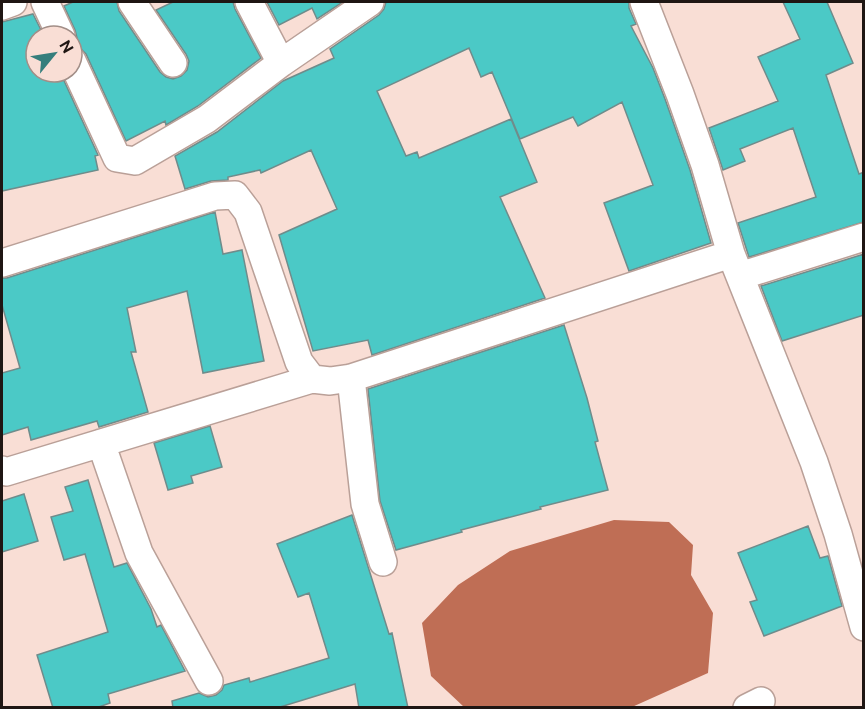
<svg xmlns="http://www.w3.org/2000/svg" width="865" height="709" font-family="Ubuntu,sans-serif">
	<style>
		.water { fill: #bf6e55 }
		.building { fill: #4bc9c6; stroke: #6f8c8b; stroke-width: 1.5 }
		.lines { fill: none; stroke-linecap: round; stroke-linejoin: round }
		.street-casing { stroke: #baa098; stroke-width: 30 }
		.street { stroke: #fff; stroke-width: 27 }
	</style>
	<rect width="100%" height="100%" fill="#f9ded5"/>
	<path class="water" d="M 614,520 L 669,522 L 693,545 L 691,575 L 713,613 L 708,673 L 632,707 L 464,707 L 431,676 L 422,623 L 458,585 L 510,551 Z"/>
	<path class="building" d="M 73,2 L 117,2 L 119,11 L 160,72 L 166,77 L 173,79 L 181,76 L 187,70 L 189,61 L 186,54 L 156,10 L 173,2 L 233,2 L 235,9 L 261,58 L 198,106 L 166,125 L 165,121 L 126,141 L 86,54 L 81,49 L 74,45 L 77,38 L 75,30 L 64,6 Z
		M 267,2 L 343,2 L 317,19 L 312,8 L 279,25 Z
		M 386,2 L 629,2 L 629,8 L 636,24 L 631,26 L 653,68 L 665,99 L 690,170 L 711,243 L 629,271 L 604,203 L 653,185 L 622,102 L 578,126 L 573,117 L 520,139 L 492,72 L 481,77 L 469,48 L 377,91 L 406,156 L 417,152 L 419,158 L 511,119 L 537,182 L 500,197 L 545,298 L 372,355 L 368,340 L 313,351 L 279,235 L 337,209 L 311,150 L 261,173 L 260,170 L 228,177 L 228,180 L 211,181 L 185,189 L 175,156 L 217,132 L 283,81 L 334,58 L 330,49 L 379,15 L 384,9 Z
		M 783,2 L 827,2 L 853,63 L 826,75 L 859,174 L 864,172 L 864,222 L 749,257 L 738,223 L 816,197 L 793,128 L 740,149 L 745,161 L 723,170 L 709,128 L 778,101 L 758,57 L 800,39 Z
		M 33,14 L 44,36 L 36,36 L 36,72 L 60,72 L 98,155 L 95,156 L 98,170 L 2,191 L 2,22 Z
		M 215,212 L 223,254 L 242,250 L 264,361 L 203,373 L 187,291 L 127,308 L 136,352 L 131,352 L 148,412 L 99,427 L 97,421 L 31,440 L 28,427 L 2,435 L 2,373 L 20,368 L 2,305 L 2,278 L 7,278 Z
		M 864,254 L 864,315 L 782,341 L 761,286 Z
		M 564,325 L 587,398 L 598,441 L 595,442 L 608,490 L 540,507 L 541,509 L 461,530 L 462,532 L 396,550 L 380,501 L 368,389 Z
		M 210,426 L 222,467 L 191,476 L 193,483 L 168,490 L 154,443 Z
		M 88,480 L 114,567 L 127,563 L 151,609 L 157,627 L 161,625 L 185,671 L 108,694 L 110,703 L 96,708 L 53,708 L 37,655 L 108,632 L 85,554 L 64,560 L 51,517 L 73,511 L 65,487 Z
		M 24,494 L 38,541 L 2,552 L 2,501 Z
		M 352,515 L 389,634 L 392,633 L 408,708 L 359,708 L 355,684 L 277,708 L 173,708 L 172,701 L 199,693 L 208,697 L 216,695 L 222,690 L 224,685 L 249,678 L 250,682 L 329,658 L 309,593 L 298,597 L 277,544 Z
		M 808,526 L 820,558 L 828,556 L 842,606 L 764,636 L 750,602 L 757,600 L 738,553 Z"/>
	<g class="lines">
		<g class="street-casing">
			<path id="street" d="M 45,2 L 61,36
				M 132,2 L 173,63
				M 249,2 L 281,63
				M 644,2 L 680,94 L 705,165 L 731,254 L 814,462 L 838,534 L 864,627
				M 2,6 L 13,2
				M 72,61 L 117,158 L 135,161 L 207,119 L 281,63 L 370,2
				M 2,263 L 215,196 L 235,195 L 248,212 L 299,362 L 312,379 L 330,381 L 351,378 L 731,254
				M 740,276 L 864,237
				M 351,378 L 365,504 L 383,562
				M 101,443 L 139,553 L 209,681
				M 2,470 L 6,472 L 312,379
				M 747,708 L 761,701"/>
		</g>
		<use href="#street" class="street"/>
	</g>
	<rect width="865" height="709" fill="none" stroke="#1f1613" stroke-width="6"/>
	<g transform="translate(54 54) rotate(60)"><circle r="28" fill="#f9ded5" stroke="#a28e87" stroke-width="1.5"/>
	<path d="M0-4.5L10 22L0 15L-10 22Z" fill="#357e7c"/>
	<text y="-9" font-size="16" font-weight="bold" text-anchor="middle" fill="#1f1613">N</text>
	</g>
</svg>
